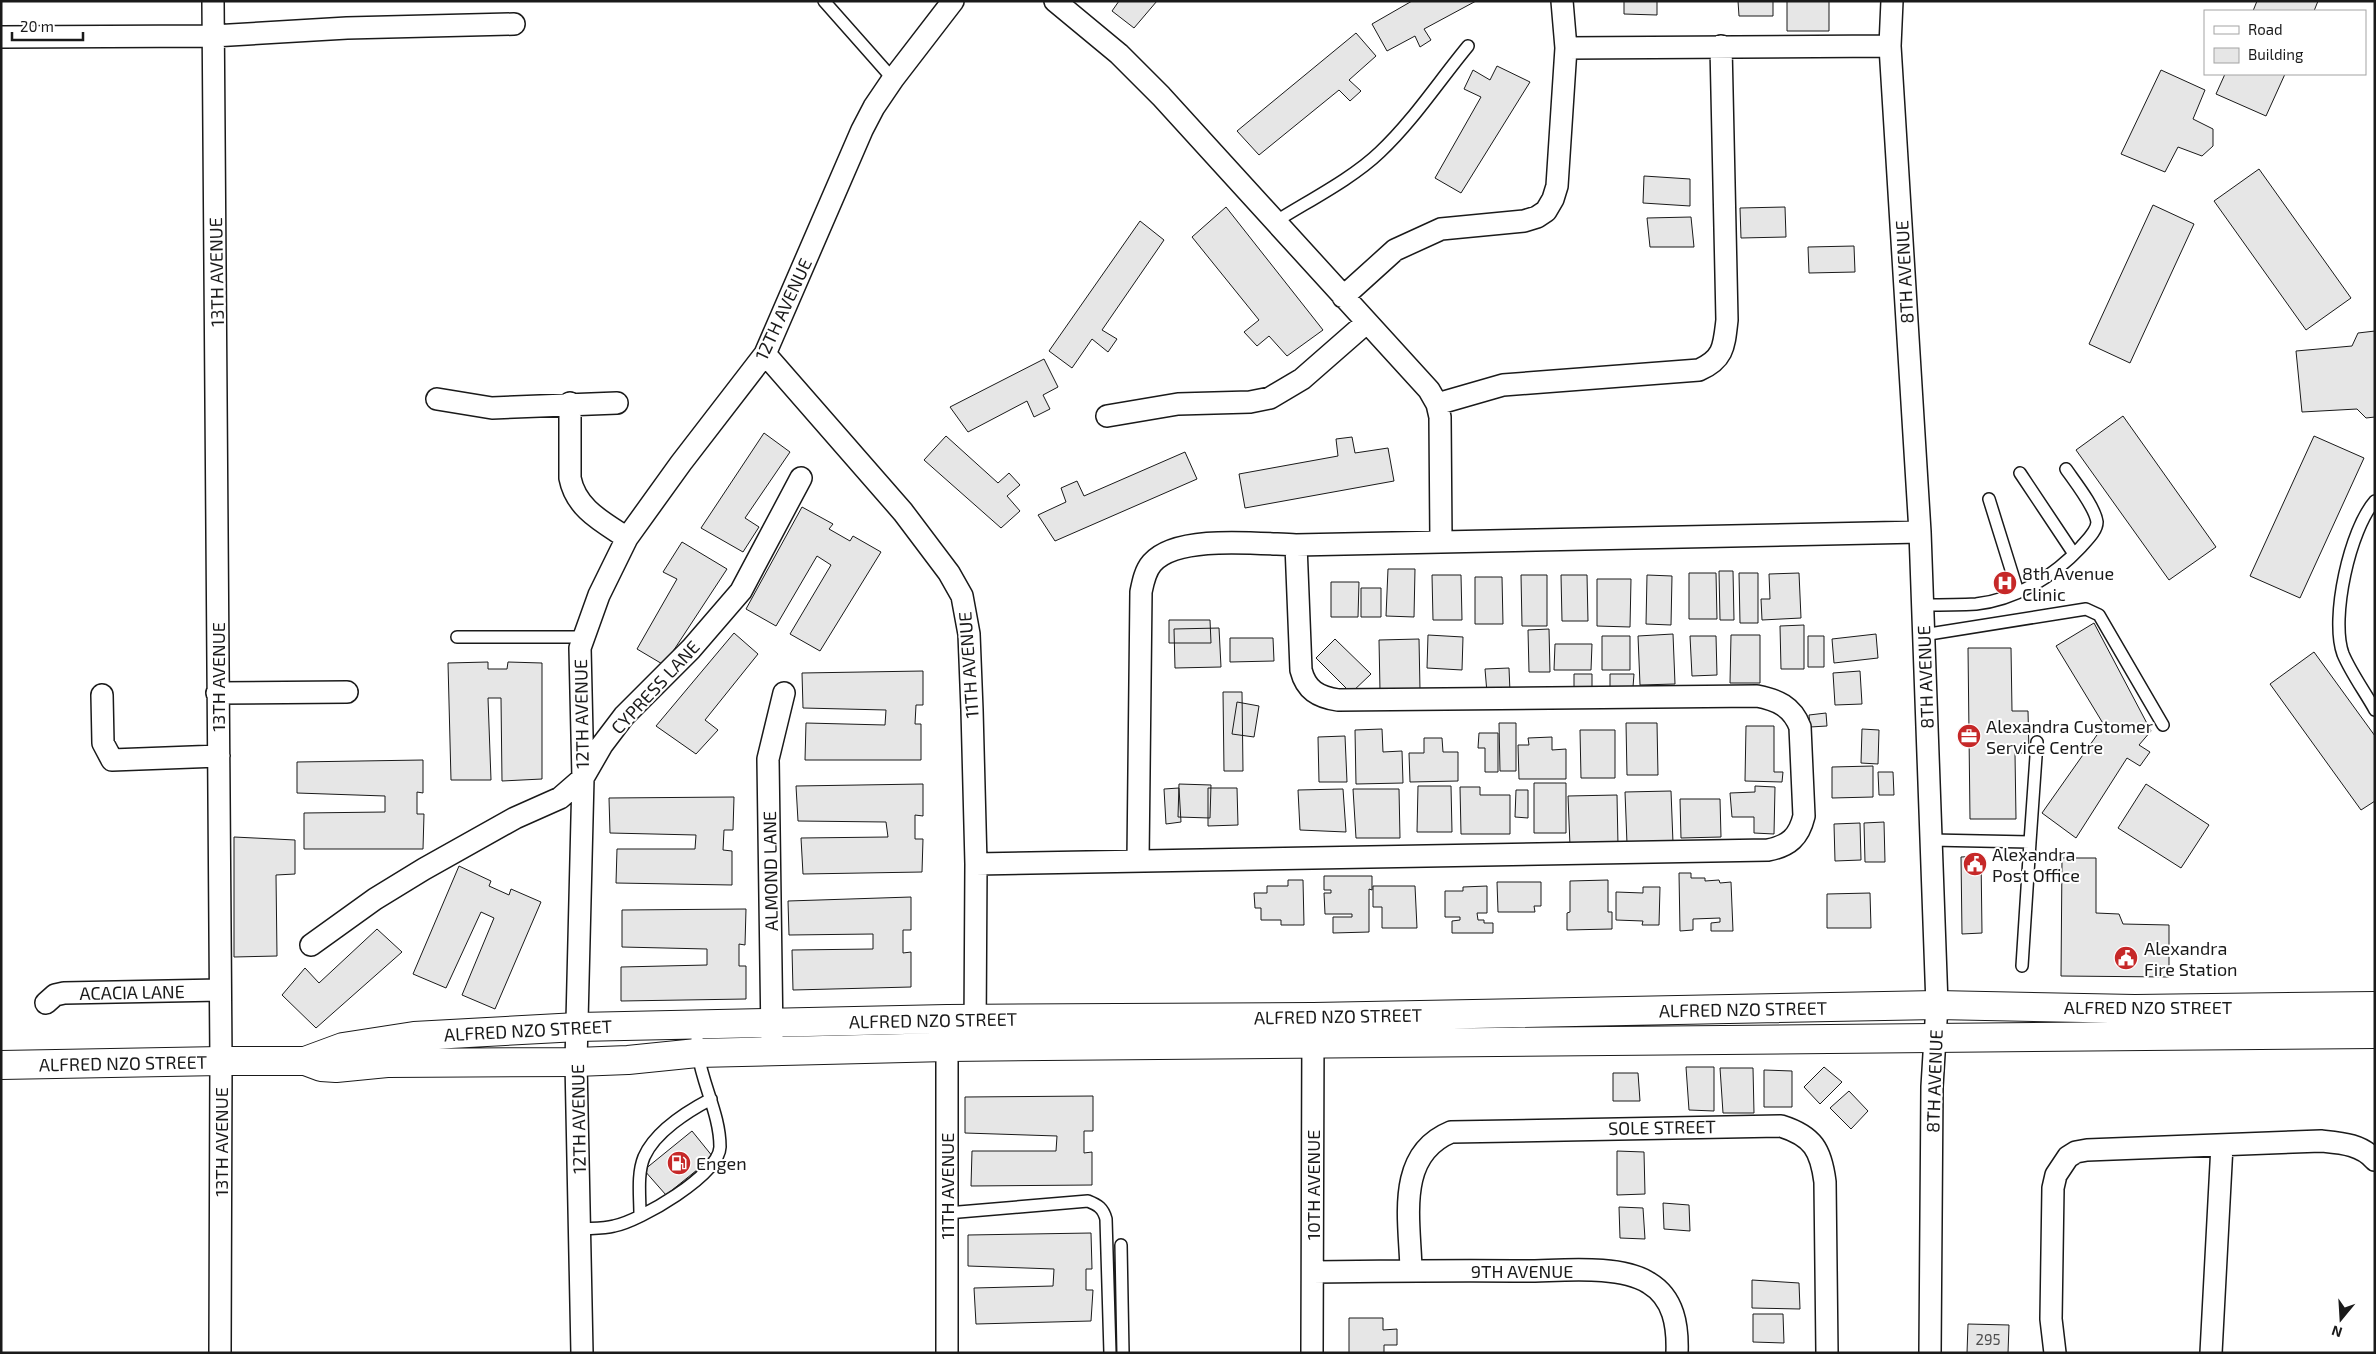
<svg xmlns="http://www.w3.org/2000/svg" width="2376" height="1354" font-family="'Exo 2',sans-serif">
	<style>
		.building { fill: #e6e6e6; stroke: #1a1a1a }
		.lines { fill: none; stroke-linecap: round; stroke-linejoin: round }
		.lane-casing { stroke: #1a1a1a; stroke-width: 14 }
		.street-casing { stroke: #1a1a1a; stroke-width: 24 }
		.secondary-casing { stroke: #1a1a1a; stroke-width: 30 }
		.lane { stroke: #fff; stroke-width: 11 }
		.street { stroke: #fff; stroke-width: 21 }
		.secondary { stroke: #fff; stroke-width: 28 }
		.labels { text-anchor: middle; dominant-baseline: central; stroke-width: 4; stroke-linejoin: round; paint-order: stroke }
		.number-label { font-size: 15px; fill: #4d4d4d }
		.street-label { font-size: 18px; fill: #1a1a1a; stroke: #fff }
		.poi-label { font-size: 18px; fill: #1a1a1a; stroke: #fff; text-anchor: start }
	</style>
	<rect width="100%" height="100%" fill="#fff"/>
	<path class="building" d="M 1119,1 L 1157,1 L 1134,28 L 1112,11 Z
		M 1412,1 L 1476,1 L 1424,29 L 1431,40 L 1420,47 L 1415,36 L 1387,51 L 1372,24 Z
		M 1624,1 L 1657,1 L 1657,15 L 1624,14 Z
		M 1738,1 L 1773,1 L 1773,16 L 1739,16 Z
		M 1787,1 L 1829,1 L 1829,31 L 1787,31 Z
		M 2257,1 L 2318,1 L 2314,11 L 2253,11 Z
		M 1356,33 L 1376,56 L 1349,80 L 1361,91 L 1350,101 L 1339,90 L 1259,155 L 1237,131 Z
		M 1497,66 L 1530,82 L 1461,193 L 1435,178 L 1481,97 L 1464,89 L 1473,70 L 1490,80 Z
		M 2161,70 L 2205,90 L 2193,119 L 2213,129 L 2213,146 L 2202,156 L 2178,147 L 2165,172 L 2121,154 Z
		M 2225,74 L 2285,74 L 2266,116 L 2216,94 Z
		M 2259,169 L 2351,298 L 2306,330 L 2214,201 Z
		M 1644,176 L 1690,179 L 1690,206 L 1643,203 Z
		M 2153,205 L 2194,224 L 2130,363 L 2089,344 Z
		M 1226,207 L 1323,330 L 1287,356 L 1269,336 L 1257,346 L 1244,332 L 1259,320 L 1192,237 Z
		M 1785,207 L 1786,237 L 1741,238 L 1740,208 Z
		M 1691,217 L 1694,247 L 1650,247 L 1647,218 Z
		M 1140,221 L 1164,240 L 1102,330 L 1117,339 L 1108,352 L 1092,339 L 1072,368 L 1049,351 Z
		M 1854,246 L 1855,272 L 1809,273 L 1808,247 Z
		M 2375,331 L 2375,417 L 2366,418 L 2357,409 L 2302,412 L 2296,351 L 2352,346 L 2358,333 Z
		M 1044,359 L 1058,387 L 1043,395 L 1050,409 L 1034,417 L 1027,401 L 968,432 L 950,407 Z
		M 2123,416 L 2216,547 L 2169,580 L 2076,450 Z
		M 764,433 L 790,452 L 745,518 L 759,527 L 743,552 L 701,528 Z
		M 946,436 L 998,483 L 1009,473 L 1020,485 L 1007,496 L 1020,511 L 1001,528 L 924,460 Z
		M 2314,436 L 2364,458 L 2300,598 L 2250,576 Z
		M 1352,437 L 1355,453 L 1388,448 L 1394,481 L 1245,508 L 1239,474 L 1338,456 L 1336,439 Z
		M 1185,452 L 1197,479 L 1055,541 L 1038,515 L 1066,502 L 1061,488 L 1077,481 L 1084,496 Z
		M 802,507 L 833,524 L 829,529 L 850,541 L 853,536 L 881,552 L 820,651 L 790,634 L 831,565 L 817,556 L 776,626 L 746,609 Z
		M 682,542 L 727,569 L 664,665 L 637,649 L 677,579 L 663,572 Z
		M 1388,569 L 1415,569 L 1414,617 L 1386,616 Z
		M 1719,571 L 1733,571 L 1734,620 L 1720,620 Z
		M 1689,573 L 1716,573 L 1717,619 L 1689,619 Z
		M 1739,573 L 1758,573 L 1758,623 L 1740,623 Z
		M 1799,573 L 1801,618 L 1762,620 L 1761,599 L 1770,599 L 1769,574 Z
		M 1432,575 L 1461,575 L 1462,620 L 1433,620 Z
		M 1521,575 L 1547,575 L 1547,626 L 1522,626 Z
		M 1561,575 L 1587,575 L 1588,621 L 1562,621 Z
		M 1647,575 L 1672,576 L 1671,625 L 1646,624 Z
		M 1475,577 L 1502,577 L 1503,624 L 1475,624 Z
		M 1597,579 L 1631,579 L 1630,627 L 1597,626 Z
		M 1331,582 L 1359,582 L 1358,617 L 1331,617 Z
		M 1361,588 L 1381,588 L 1381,617 L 1361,617 Z
		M 1169,620 L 1210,620 L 1211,643 L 1169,643 Z
		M 2094,623 L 2151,731 L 2139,745 L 2150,752 L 2140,766 L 2127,758 L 2076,838 L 2042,813 L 2104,725 L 2056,646 Z
		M 1804,625 L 1804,669 L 1781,669 L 1780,626 Z
		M 1219,628 L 1221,667 L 1175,668 L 1174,629 Z
		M 1549,629 L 1550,672 L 1529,672 L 1528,630 Z
		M 734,633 L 758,654 L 705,720 L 718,730 L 696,754 L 656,726 Z
		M 1673,634 L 1675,684 L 1640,685 L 1638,636 Z
		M 1876,634 L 1878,658 L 1834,663 L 1832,639 Z
		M 1428,635 L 1463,637 L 1462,670 L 1427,668 Z
		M 1731,635 L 1760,635 L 1760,683 L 1730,683 Z
		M 1602,636 L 1630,636 L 1630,670 L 1602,670 Z
		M 1690,636 L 1716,636 L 1717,675 L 1692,676 Z
		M 1808,636 L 1824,636 L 1824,667 L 1808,667 Z
		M 1230,638 L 1273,638 L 1274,661 L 1230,662 Z
		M 1335,639 L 1371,674 L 1351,693 L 1316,658 Z
		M 1419,639 L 1420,690 L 1380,691 L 1379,640 Z
		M 1555,644 L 1592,644 L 1591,670 L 1554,670 Z
		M 1968,648 L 2011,648 L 2012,711 L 2028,711 L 2029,753 L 2015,753 L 2016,819 L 1970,819 Z
		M 2314,652 L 2375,736 L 2375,801 L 2361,810 L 2270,684 Z
		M 488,662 L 488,669 L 507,669 L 508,662 L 542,663 L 542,779 L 502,781 L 501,698 L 488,698 L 491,780 L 451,780 L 448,663 Z
		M 1509,668 L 1510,692 L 1487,693 L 1485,669 Z
		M 923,671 L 923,705 L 916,705 L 915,724 L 921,724 L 921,760 L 805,760 L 806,723 L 885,725 L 886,710 L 803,708 L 802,673 Z
		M 1860,671 L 1862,704 L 1835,705 L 1833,673 Z
		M 1574,674 L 1592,674 L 1592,688 L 1574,689 Z
		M 1610,674 L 1634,674 L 1633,687 L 1610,687 Z
		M 1223,692 L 1242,692 L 1243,771 L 1224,771 Z
		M 1237,702 L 1259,706 L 1254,737 L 1232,734 Z
		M 1826,713 L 1827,726 L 1810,727 L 1809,715 Z
		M 1499,723 L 1516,723 L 1516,771 L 1500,771 Z
		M 1626,723 L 1657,723 L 1658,775 L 1627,775 Z
		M 1746,726 L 1774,726 L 1774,772 L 1783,772 L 1782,782 L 1745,781 Z
		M 1382,729 L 1383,752 L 1402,751 L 1403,783 L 1356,784 L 1355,730 Z
		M 1862,729 L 1879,730 L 1878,764 L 1861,763 Z
		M 1580,730 L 1615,730 L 1615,778 L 1581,778 Z
		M 1479,733 L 1498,733 L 1498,772 L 1485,772 L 1485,748 L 1478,748 Z
		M 1345,736 L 1347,782 L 1319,782 L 1318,737 Z
		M 1552,737 L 1552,750 L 1566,749 L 1566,779 L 1519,779 L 1518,745 L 1529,745 L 1528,738 Z
		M 1424,738 L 1442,738 L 1443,752 L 1458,752 L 1458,781 L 1410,782 L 1409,753 L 1424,753 Z
		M 423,760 L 423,793 L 417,792 L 417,814 L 424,814 L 423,849 L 304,849 L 304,813 L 385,812 L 385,796 L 297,793 L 297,762 Z
		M 1873,766 L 1873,797 L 1832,798 L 1832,767 Z
		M 1878,772 L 1893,772 L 1894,795 L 1879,795 Z
		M 1534,783 L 1566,783 L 1566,833 L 1534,833 Z
		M 923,784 L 923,816 L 915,815 L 915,839 L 923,839 L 922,872 L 803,874 L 801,838 L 888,837 L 886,822 L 798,821 L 796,786 Z
		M 1179,784 L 1211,785 L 1210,818 L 1178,817 Z
		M 2146,784 L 2209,825 L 2181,868 L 2118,828 Z
		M 1418,786 L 1451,786 L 1452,832 L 1417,832 Z
		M 1755,786 L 1775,787 L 1774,834 L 1754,833 L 1754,817 L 1732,817 L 1730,793 L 1755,792 Z
		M 1460,787 L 1480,787 L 1480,795 L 1510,795 L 1510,834 L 1461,834 Z
		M 1179,788 L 1181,822 L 1166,824 L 1164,789 Z
		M 1208,788 L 1237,788 L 1238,825 L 1208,826 Z
		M 1343,789 L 1346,832 L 1300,830 L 1298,790 Z
		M 1353,789 L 1399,789 L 1400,838 L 1356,838 Z
		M 1516,790 L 1528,790 L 1528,818 L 1515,817 Z
		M 1671,791 L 1673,843 L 1627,844 L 1625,792 Z
		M 1617,795 L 1618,845 L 1570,846 L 1568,796 Z
		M 734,797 L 733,830 L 724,830 L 723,850 L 732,851 L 732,885 L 616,883 L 617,849 L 695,849 L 696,835 L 610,833 L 609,798 Z
		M 1680,799 L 1720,799 L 1721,837 L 1681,838 Z
		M 1884,822 L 1885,862 L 1865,862 L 1864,823 Z
		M 1860,823 L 1861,860 L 1835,861 L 1834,824 Z
		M 234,837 L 295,840 L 295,874 L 276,875 L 277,956 L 234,957 Z
		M 1981,856 L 1982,933 L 1962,934 L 1961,857 Z
		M 2062,858 L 2096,858 L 2096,913 L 2119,914 L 2123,924 L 2169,925 L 2169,977 L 2061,976 Z
		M 459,866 L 491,881 L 489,886 L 509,895 L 511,889 L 541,902 L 495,1009 L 462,995 L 494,918 L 481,912 L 446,988 L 413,974 Z
		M 1679,873 L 1691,873 L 1691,878 L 1705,878 L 1705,881 L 1719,880 L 1720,883 L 1731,882 L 1733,931 L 1711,931 L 1711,923 L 1720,922 L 1720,918 L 1693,919 L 1693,930 L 1680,931 Z
		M 1324,876 L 1372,876 L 1372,890 L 1369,889 L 1369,932 L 1333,933 L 1333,917 L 1352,917 L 1352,914 L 1325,914 L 1324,893 L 1331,893 L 1331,890 L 1324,890 Z
		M 1288,880 L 1303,880 L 1304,925 L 1281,925 L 1281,920 L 1261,920 L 1261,908 L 1255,908 L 1254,893 L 1267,893 L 1267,886 L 1288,886 Z
		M 1608,880 L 1608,912 L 1612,912 L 1612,929 L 1567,930 L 1567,913 L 1570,912 L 1570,881 Z
		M 1497,882 L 1541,882 L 1541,906 L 1534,906 L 1535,912 L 1498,912 Z
		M 1373,886 L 1415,886 L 1417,928 L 1382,928 L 1382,907 L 1373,907 Z
		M 1487,886 L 1487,913 L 1477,913 L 1478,920 L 1484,920 L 1484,923 L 1493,923 L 1493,933 L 1452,933 L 1452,921 L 1460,920 L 1460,917 L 1445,917 L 1445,891 L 1463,891 L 1463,887 Z
		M 1643,887 L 1660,887 L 1659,925 L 1642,925 L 1643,921 L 1616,920 L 1616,892 L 1643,893 Z
		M 1870,893 L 1871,928 L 1827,928 L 1827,894 Z
		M 911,897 L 911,930 L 903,930 L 903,953 L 911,952 L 911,987 L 793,990 L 792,950 L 873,949 L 873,934 L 789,935 L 788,901 Z
		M 746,909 L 745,945 L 739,944 L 739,966 L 746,966 L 746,999 L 621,1001 L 621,967 L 707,965 L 707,949 L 622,947 L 622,910 Z
		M 377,929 L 402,952 L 316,1028 L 282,995 L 305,968 L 319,983 Z
		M 1686,1067 L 1714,1067 L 1714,1111 L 1689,1110 Z
		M 1824,1067 L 1842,1082 L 1820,1104 L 1804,1087 Z
		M 1720,1068 L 1753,1068 L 1754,1113 L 1723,1113 Z
		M 1764,1070 L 1792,1071 L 1792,1107 L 1764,1107 Z
		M 1613,1073 L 1638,1073 L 1640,1101 L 1613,1101 Z
		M 1849,1091 L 1868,1111 L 1851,1129 L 1830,1108 Z
		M 1093,1096 L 1093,1131 L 1084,1131 L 1084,1153 L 1092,1152 L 1092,1185 L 971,1186 L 972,1151 L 1056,1151 L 1057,1136 L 965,1133 L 965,1097 Z
		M 692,1131 L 713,1157 L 666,1195 L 644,1170 Z
		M 1617,1151 L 1644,1152 L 1645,1194 L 1617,1195 Z
		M 1663,1203 L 1689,1205 L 1690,1231 L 1664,1229 Z
		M 1619,1207 L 1643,1208 L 1645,1239 L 1620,1238 Z
		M 1091,1233 L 1092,1269 L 1086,1269 L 1086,1290 L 1093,1290 L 1091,1321 L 976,1324 L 974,1288 L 1053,1286 L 1054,1269 L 968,1266 L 968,1235 Z
		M 1752,1280 L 1799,1283 L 1800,1309 L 1752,1308 Z
		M 1753,1314 L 1783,1314 L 1784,1343 L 1753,1342 Z
		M 1349,1318 L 1383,1318 L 1383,1330 L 1397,1329 L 1397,1345 L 1384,1345 L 1384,1353 L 1349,1353 Z
		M 1968,1324 L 2009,1325 L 2008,1353 L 1967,1353 Z"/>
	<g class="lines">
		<g class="lane-casing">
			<path id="lane" d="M 824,1 L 893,79
				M 1275,222 C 1308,201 1352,179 1380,152 C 1413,121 1439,81 1468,46
				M 2020,473 L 2074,554
				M 1989,499 L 2018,592
				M 2375,501 C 2350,529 2330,618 2343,654 C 2351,673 2365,692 2375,710
				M 1922,605 C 1940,605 1958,605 1976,604 C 2016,600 2054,576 2081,547 C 2087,540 2097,531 2097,522 C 2095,507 2075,482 2066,469
				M 1923,635 L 2086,609 L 2099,615 L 2163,725
				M 457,637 L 583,637
				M 1931,840 L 2030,842 L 2022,966
				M 2030,842 L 2037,742
				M 947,1213 L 1088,1201 C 1098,1205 1103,1208 1106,1219 L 1110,1353
				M 640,1215 C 640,1196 637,1174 644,1157 C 655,1132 688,1111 711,1099
				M 579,1229 C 590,1228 603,1229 614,1226 C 640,1221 719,1175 720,1147 C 720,1115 703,1086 698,1054 C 696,1045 697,1034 698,1024
				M 1121,1245 L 1123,1353"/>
		</g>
		<g class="street-casing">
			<path id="street" d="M 213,1 L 221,1061 L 220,1353
				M 1055,1 L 1119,54 L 1161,96 L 1429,390 L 1437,404 L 1440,417 L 1441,541
				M 1562,1 L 1566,48
				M 1892,1 L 1890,46 L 1920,532 L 1937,1005 L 1932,1087 L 1930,1353
				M 1,37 L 213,36 L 347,28 L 514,24
				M 1343,297 L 1395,250 L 1441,229 L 1524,221 L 1537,217 L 1546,211 L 1553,199 L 1557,186 L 1566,48 L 1890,46
				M 765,354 L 903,512 L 949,573 L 962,596 L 969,634 L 972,710 L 976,864 L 975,1035
				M 437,399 L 492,408 L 617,403
				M 570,403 L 570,478 C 576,509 603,522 627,538
				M 1437,404 L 1503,385 L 1699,370 C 1724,359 1724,346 1727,320 L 1721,46
				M 1107,416 L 1178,404 L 1250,402 L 1270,398 L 1302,379 L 1366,323
				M 217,693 L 347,692
				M 102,695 L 103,743 L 112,760 L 219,756
				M 1138,861 L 1141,592 C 1143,582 1145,571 1152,563 C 1177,534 1260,544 1296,545 L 1920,532
				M 976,864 L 1768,850 C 1789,846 1799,837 1804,816 L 1800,727 C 1792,706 1777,700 1757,696 L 1338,700 C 1318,697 1306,690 1301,670 L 1296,545
				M 311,945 L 375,899 L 424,869 L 515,818 L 560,798 L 583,778 L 602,745 L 624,716 L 691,649 L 741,591 L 801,478
				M 46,1003 L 55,995 L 64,993 L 220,990
				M 947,1033 L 947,1353
				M 772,1038 L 768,759 L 784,693
				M 1411,1270 C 1410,1221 1395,1155 1451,1132 L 1781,1126 C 1813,1136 1821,1150 1825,1182 L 1827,1353
				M 1313,1272 C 1384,1271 1455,1270 1526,1271 C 1560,1271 1619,1264 1649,1283 C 1674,1298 1678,1326 1677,1353
				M 582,1353 L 576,1062 L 583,778 L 580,648 L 599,595 L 627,538 L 681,463 L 765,354 L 862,130 L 874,107 L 893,79 L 953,1
				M 1312,1353 L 1313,1028
				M 2055,1353 L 2051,1319 L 2053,1188 L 2056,1175 L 2068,1157 L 2076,1152 L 2087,1150 L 2321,1141 C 2341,1143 2361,1144 2375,1160
				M 2211,1353 L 2222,1145"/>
		</g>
		<g class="secondary-casing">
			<path id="secondary" d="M 305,1061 L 343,1047 L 414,1036 L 578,1027 L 947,1019 L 1313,1017 L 1937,1005 L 2135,1009 L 2375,1006
				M 1,1065 L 221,1061 L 305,1061 L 321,1067 L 336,1068 L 387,1063 L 576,1062 L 628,1060 L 697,1053 L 947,1047 L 2375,1034"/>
		</g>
		<use href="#lane" class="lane"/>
		<use href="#street" class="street"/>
		<use href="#secondary" class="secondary"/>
	</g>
	<defs>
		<g id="hospital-disc" transform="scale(1.25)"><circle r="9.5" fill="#c62828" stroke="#fff"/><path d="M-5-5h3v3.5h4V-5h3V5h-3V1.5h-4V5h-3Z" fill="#fff"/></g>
		<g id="office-disc" transform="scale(1.25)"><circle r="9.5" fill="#c62828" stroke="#fff"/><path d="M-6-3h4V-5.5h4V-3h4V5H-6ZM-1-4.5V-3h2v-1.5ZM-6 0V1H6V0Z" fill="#fff"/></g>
		<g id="civic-disc" transform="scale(1.25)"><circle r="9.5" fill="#c62828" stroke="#fff"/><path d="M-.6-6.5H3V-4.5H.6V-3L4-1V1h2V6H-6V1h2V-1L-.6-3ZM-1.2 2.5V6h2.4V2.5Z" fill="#fff"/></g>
		<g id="fuel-disc" transform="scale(1.25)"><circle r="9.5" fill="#c62828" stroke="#fff"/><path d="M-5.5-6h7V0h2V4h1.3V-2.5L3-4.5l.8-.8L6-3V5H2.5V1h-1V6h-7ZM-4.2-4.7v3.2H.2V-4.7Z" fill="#fff"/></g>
	</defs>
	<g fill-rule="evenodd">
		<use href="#hospital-disc" x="2005" y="583"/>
		<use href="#office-disc" x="1969" y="736"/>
		<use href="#civic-disc" x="1975" y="864"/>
		<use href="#civic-disc" x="2126" y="958"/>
		<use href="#fuel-disc" x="679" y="1163"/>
	</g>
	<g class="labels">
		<g class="number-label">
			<text x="1988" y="1339">295</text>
		</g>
		<g class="street-label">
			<text transform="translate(216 272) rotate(-91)">13TH AVENUE</text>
			<text transform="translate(1904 272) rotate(-93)">8TH AVENUE</text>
			<text transform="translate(783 309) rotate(-65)">12TH AVENUE</text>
			<text transform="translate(968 665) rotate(-94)">11TH AVENUE</text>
			<text transform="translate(218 677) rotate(-90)">13TH AVENUE</text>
			<text transform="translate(1925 677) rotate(-92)">8TH AVENUE</text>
			<text transform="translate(655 687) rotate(-47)">CYPRESS LANE</text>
			<text transform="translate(581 714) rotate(-91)">12TH AVENUE</text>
			<text transform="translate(770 871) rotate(-91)">ALMOND LANE</text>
			<text transform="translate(132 992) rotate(-1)">ACACIA LANE</text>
			<text x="2148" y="1007">ALFRED NZO STREET</text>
			<text transform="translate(1743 1009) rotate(-1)">ALFRED NZO STREET</text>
			<text transform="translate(1338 1016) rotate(-1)">ALFRED NZO STREET</text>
			<text transform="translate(933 1020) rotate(-1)">ALFRED NZO STREET</text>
			<text transform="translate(528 1030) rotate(-3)">ALFRED NZO STREET</text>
			<text transform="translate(123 1063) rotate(-1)">ALFRED NZO STREET</text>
			<text transform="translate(1934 1081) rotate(-88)">8TH AVENUE</text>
			<text transform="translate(578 1119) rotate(-91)">12TH AVENUE</text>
			<text transform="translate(1662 1127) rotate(-1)">SOLE STREET</text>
			<text transform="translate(221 1142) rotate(-90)">13TH AVENUE</text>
			<text transform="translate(1313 1185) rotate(-90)">10TH AVENUE</text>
			<text transform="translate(947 1186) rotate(-90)">11TH AVENUE</text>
			<text x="1522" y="1271">9TH AVENUE</text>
		</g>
		<g class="poi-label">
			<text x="2022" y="573">8th Avenue<tspan x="2022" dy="21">Clinic</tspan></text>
			<text x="1986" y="726">Alexandra Customer<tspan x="1986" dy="21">Service Centre</tspan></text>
			<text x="1992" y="854">Alexandra<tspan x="1992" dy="21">Post Office</tspan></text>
			<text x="2144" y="948">Alexandra<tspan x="2144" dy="21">Fire Station</tspan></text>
			<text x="696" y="1163">Engen</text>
		</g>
	</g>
	<rect width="2376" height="1354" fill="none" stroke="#1a1a1a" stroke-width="5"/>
	<rect x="2204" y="10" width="162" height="65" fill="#ffffff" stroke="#a3a3a3"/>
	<rect x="2214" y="26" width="25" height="8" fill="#ffffff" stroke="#a3a3a3"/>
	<text x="2248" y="35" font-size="15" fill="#1a1a1a">Road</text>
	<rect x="2214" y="48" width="25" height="15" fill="#e6e6e6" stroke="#a3a3a3"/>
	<text x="2248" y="60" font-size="15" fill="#1a1a1a">Building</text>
	<g transform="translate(2341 1319) rotate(198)" stroke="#ffffff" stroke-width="4" paint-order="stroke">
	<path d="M0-4L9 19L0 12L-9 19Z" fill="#1a1a1a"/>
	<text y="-8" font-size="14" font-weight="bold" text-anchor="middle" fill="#1a1a1a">N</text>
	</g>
	<path d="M12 32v8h71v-8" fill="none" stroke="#1a1a1a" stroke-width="2.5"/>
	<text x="20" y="32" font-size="15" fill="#1a1a1a" stroke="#ffffff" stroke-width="4" paint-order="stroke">20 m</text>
</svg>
